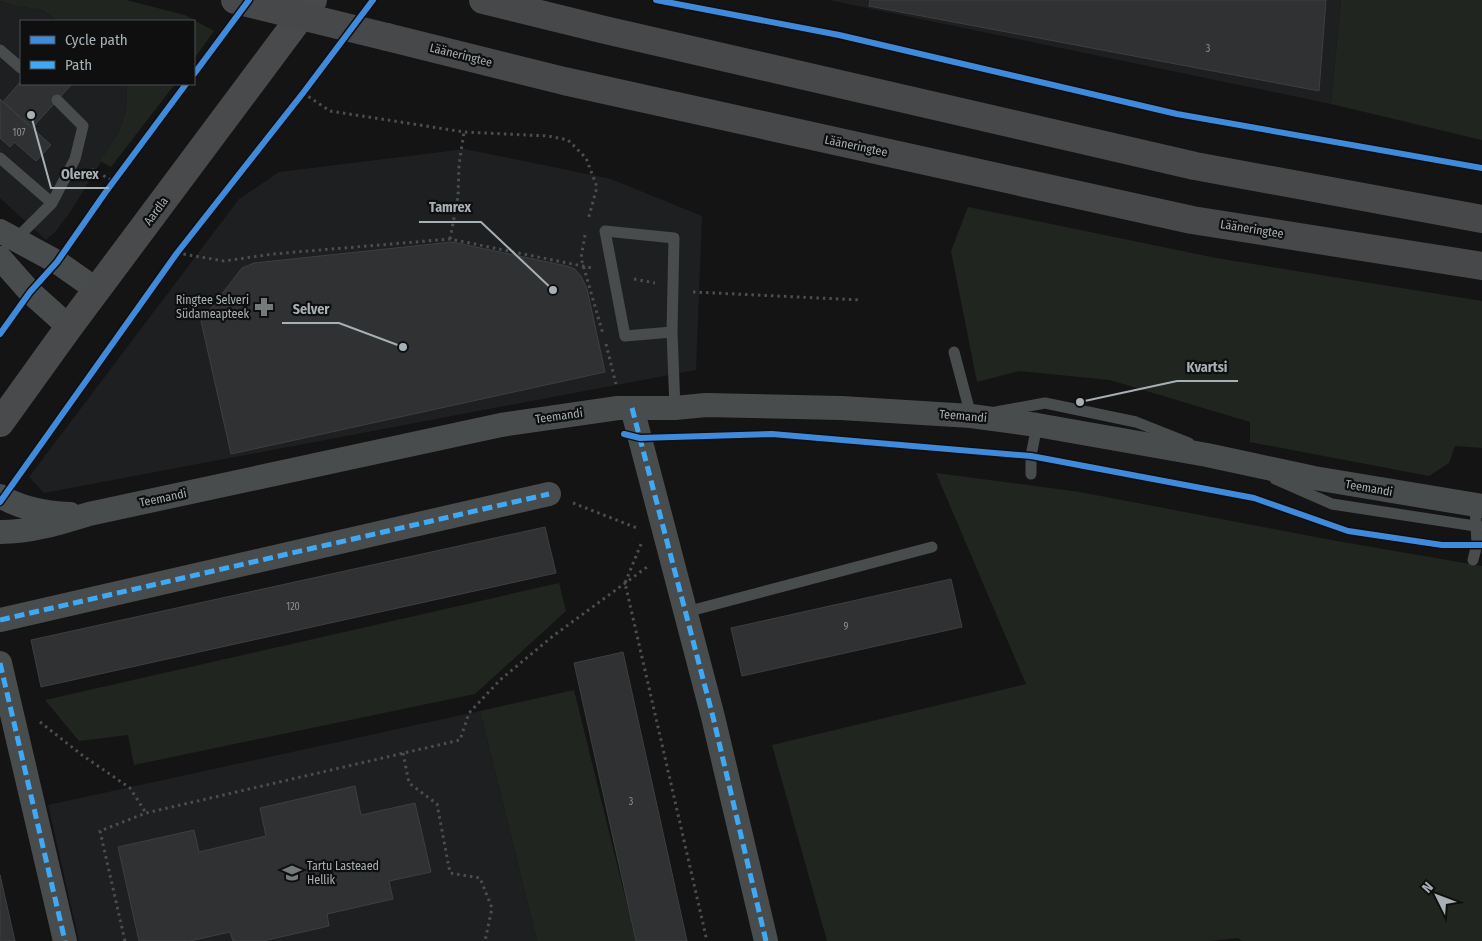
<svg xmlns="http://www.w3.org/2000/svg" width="1482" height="941" font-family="'Fira Sans Condensed',sans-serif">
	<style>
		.built { fill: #1e1f20 }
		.green { fill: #20251f }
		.building { fill: #303132; stroke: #3d3f41 }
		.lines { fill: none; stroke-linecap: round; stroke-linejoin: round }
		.path { stroke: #4b4e4e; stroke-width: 3; stroke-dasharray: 2.5 4; stroke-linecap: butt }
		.lane { stroke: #494c4d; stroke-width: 11 }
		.street { stroke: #494c4d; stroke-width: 24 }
		.secondary { stroke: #484a4b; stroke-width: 28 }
		.highway { stroke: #464849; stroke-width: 28 }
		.highway-bridge { stroke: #464849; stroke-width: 28 }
		.quiet { stroke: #3fa9f5; stroke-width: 5; stroke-dasharray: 10 5; stroke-linecap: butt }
		.cycleway-casing { stroke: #0f0f10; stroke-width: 9 }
		.cycleway { stroke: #408adc; stroke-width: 6 }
		.labels { text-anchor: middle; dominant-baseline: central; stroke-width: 4.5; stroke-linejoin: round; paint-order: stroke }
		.number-label { font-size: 10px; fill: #899094 }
		.street-label { font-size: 12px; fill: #a7b0b4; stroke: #0f0f10 }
		.poi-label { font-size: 12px; fill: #a7b0b4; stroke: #0f0f10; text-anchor: end }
		.leader { fill: none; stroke: #a7b0b4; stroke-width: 2 }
		.callout-dot { fill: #a7b0b4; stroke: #0f0f10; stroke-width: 2 }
		.callout-label { font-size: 14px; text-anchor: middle; font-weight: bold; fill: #a7b0b4; stroke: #0f0f10; stroke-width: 4.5; stroke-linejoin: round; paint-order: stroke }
	</style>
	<rect width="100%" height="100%" fill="#141415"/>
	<path class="built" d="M 829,0 L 1341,0 L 1331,104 Z
		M 0,1 L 15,6 L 42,10 L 57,21 L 21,21 L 21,84 L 124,84 L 127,87 L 126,111 L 118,134 L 71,211 L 55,232 L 46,240 L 0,198 Z
		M 465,149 L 611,179 L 702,216 L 696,370 L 44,493 L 29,477 L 239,199 L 279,172 Z
		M 480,711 L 537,941 L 79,941 L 48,805 Z"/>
	<path class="green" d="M 0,0 L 126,0 L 185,15 L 214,31 L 194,59 L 194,21 L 57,21 L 42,10 L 15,6 L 0,1 Z
		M 1341,0 L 1482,0 L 1482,140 L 1331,104 Z
		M 124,84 L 175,84 L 111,167 L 100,161 L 118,134 L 126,111 L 127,87 Z
		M 968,207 L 1216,258 L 1482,301 L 1482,448 L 1455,446 L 1449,463 L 1429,476 L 1250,442 L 1250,422 L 1110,380 L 1019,371 L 977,382 L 951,251 Z
		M 936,473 L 1080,492 L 1331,540 L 1482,566 L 1482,941 L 1242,941 L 1238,938 L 1210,941 L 827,941 L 772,745 L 1026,684 Z
		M 559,583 L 566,611 L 475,694 L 134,765 L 128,735 L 79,741 L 45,700 Z
		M 574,690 L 636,941 L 537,941 L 480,711 Z"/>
	<path class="building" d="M 870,0 L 1326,0 L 1319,91 L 869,6 Z
		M 21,81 L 21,84 L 72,84 L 32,128 L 3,102 Z
		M 0,99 L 51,145 L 36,161 L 14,142 L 10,147 L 0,138 Z
		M 452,242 L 567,266 L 575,269 L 581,276 L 587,289 L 605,372 L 231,454 L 201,321 L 242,268 L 254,263 Z
		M 545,527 L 556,573 L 41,687 L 31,640 Z
		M 951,579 L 962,627 L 742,676 L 731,628 Z
		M 623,652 L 687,941 L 636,941 L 574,663 Z
		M 355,786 L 361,815 L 415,803 L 431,872 L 389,881 L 393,899 L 327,914 L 329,926 L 263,941 L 233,941 L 230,932 L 190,941 L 139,941 L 118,847 L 194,830 L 199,852 L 266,836 L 260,808 Z
		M 0,875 L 15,941 L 0,941 Z"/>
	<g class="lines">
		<path class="path" d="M 303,93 L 330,111 L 464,132 L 548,136 L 568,140 L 586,158 L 597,187 L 588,220
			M 92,169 L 113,181
			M 585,235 L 581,258 L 603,334
			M 450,239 L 458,197 L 459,165 L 464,132
			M 177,253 L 224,261 L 273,254 L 450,239 L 592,268
			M 634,279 L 655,283
			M 693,292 L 861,300
			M 606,344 L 616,384
			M 573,503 L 637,528
			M 641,544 L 625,583 L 707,941
			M 40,722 L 82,755 L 130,788 L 146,813
			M 403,753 L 409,783 L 437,804 L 450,873 L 480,878 L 492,908 L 485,941
			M 125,941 L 100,831 L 146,813 L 460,740 L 469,713 L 500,680 L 553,636 L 647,567"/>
		<path class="lane" d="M 0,50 L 21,68
			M 0,158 L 52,203
			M 16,239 L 52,203 L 75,159 L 83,126 L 57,100
			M 672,332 L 625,336 L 605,231 L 674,238 L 672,332 L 675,408
			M 954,352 L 971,416 L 973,415
			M 996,412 L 1045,403 L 1136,422 L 1189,443
			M 1031,474 L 1031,456 L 1037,425
			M 1275,479 L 1332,504 L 1482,527
			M 1473,560 L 1477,544 L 1475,505
			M 686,612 L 932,547"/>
		<path class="street" d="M 0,231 L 57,262 L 97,290
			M 0,258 L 30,292 L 69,327
			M 632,408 L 713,717 L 766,941
			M 0,496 C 22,509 45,513 70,514
			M 0,532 C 31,532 60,523 89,514 L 501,425 L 618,408 L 675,408 L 706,405 L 841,408 L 971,416 L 1037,425 L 1207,455 L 1314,478 L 1482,506
			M 0,620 L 549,494
			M 0,663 L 65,941"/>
		<path class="secondary" d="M 0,423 L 69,327 L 313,0"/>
		<path class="highway" d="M 483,0 L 605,30 L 1195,166 L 1482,219
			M 387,37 L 564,81 L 1192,220 L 1482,266"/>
		<path class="highway-bridge" d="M 235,0 L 387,37"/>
		<path class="quiet" d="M 632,408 L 713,717 L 766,941
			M 0,620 L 549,494
			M 0,663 L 65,941"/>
		<g class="cycleway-casing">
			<path id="cycleway" d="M 656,0 L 839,35 L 1177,114 L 1482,168
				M 194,74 L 249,0
				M 0,334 L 30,292 L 57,262 L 105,193 L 186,84
				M 624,434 L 640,438 L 772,434 L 1031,456 L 1254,498 L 1348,531 L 1442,545 L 1482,545
				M 0,502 L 177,253 L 303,93 L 373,0"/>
		</g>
		<use href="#cycleway" class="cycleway"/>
	</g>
	<defs>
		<g id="pharmacy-bare" transform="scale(1.5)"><path d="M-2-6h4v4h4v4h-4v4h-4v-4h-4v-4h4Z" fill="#74797c" stroke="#0f0f10" stroke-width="2.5" paint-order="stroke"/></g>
		<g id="school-bare" transform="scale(1.5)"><path d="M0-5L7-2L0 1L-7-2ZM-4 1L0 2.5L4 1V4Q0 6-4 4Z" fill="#74797c" stroke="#0f0f10" stroke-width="2.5" paint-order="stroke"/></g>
	</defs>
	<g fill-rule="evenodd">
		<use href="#pharmacy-bare" x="264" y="307"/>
		<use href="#school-bare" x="292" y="873"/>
	</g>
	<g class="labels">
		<g class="number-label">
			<text x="1208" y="49">3</text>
			<text x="19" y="133">107</text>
			<text x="293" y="607">120</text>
			<text x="846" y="627">9</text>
			<text x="631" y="802">3</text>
		</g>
		<g class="street-label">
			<text transform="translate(461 55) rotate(14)">Lääneringtee</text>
			<text transform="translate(856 146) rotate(12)">Lääneringtee</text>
			<text transform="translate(156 211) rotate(-53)">Aardla</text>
			<text transform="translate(1252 229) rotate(9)">Lääneringtee</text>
			<text transform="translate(559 416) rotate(-8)">Teemandi</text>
			<text transform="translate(963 416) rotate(5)">Teemandi</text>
			<text transform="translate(1369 488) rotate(10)">Teemandi</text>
			<text transform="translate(163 498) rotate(-12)">Teemandi</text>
		</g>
		<g class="poi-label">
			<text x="249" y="300">Ringtee Selveri<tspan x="249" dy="14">Südameapteek</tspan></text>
			<text x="307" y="866" text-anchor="start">Tartu Lasteaed<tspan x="307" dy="14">Hellik</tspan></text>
		</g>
	</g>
	<path class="leader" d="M31 115L51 188H109M553 290L481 222H419M403 347L339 323H282M1080 402L1177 381H1238"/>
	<g class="callout-dot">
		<circle cx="31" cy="115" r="5"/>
		<circle cx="553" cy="290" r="5"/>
		<circle cx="403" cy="347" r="5"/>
		<circle cx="1080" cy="402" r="5"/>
	</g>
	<g class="callout-label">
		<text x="80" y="179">Olerex</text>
		<text x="450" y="212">Tamrex</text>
		<text x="311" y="314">Selver</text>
		<text x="1207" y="372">Kvartsi</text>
	</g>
	<rect x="20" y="20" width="175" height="65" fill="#0f0f10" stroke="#4c4f52"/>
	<rect x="30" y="36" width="25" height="8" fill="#408adc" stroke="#4c4f52"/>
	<text x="65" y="45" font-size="15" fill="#a7b0b4">Cycle path</text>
	<rect x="30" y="61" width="25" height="8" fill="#3fa9f5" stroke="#4c4f52"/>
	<text x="65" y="70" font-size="15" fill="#a7b0b4">Path</text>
	<g transform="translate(1437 896) rotate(312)" stroke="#0f0f10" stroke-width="4" paint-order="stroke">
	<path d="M0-4L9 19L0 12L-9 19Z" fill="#a7b0b4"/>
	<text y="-8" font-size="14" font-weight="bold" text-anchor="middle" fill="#a7b0b4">N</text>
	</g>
</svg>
